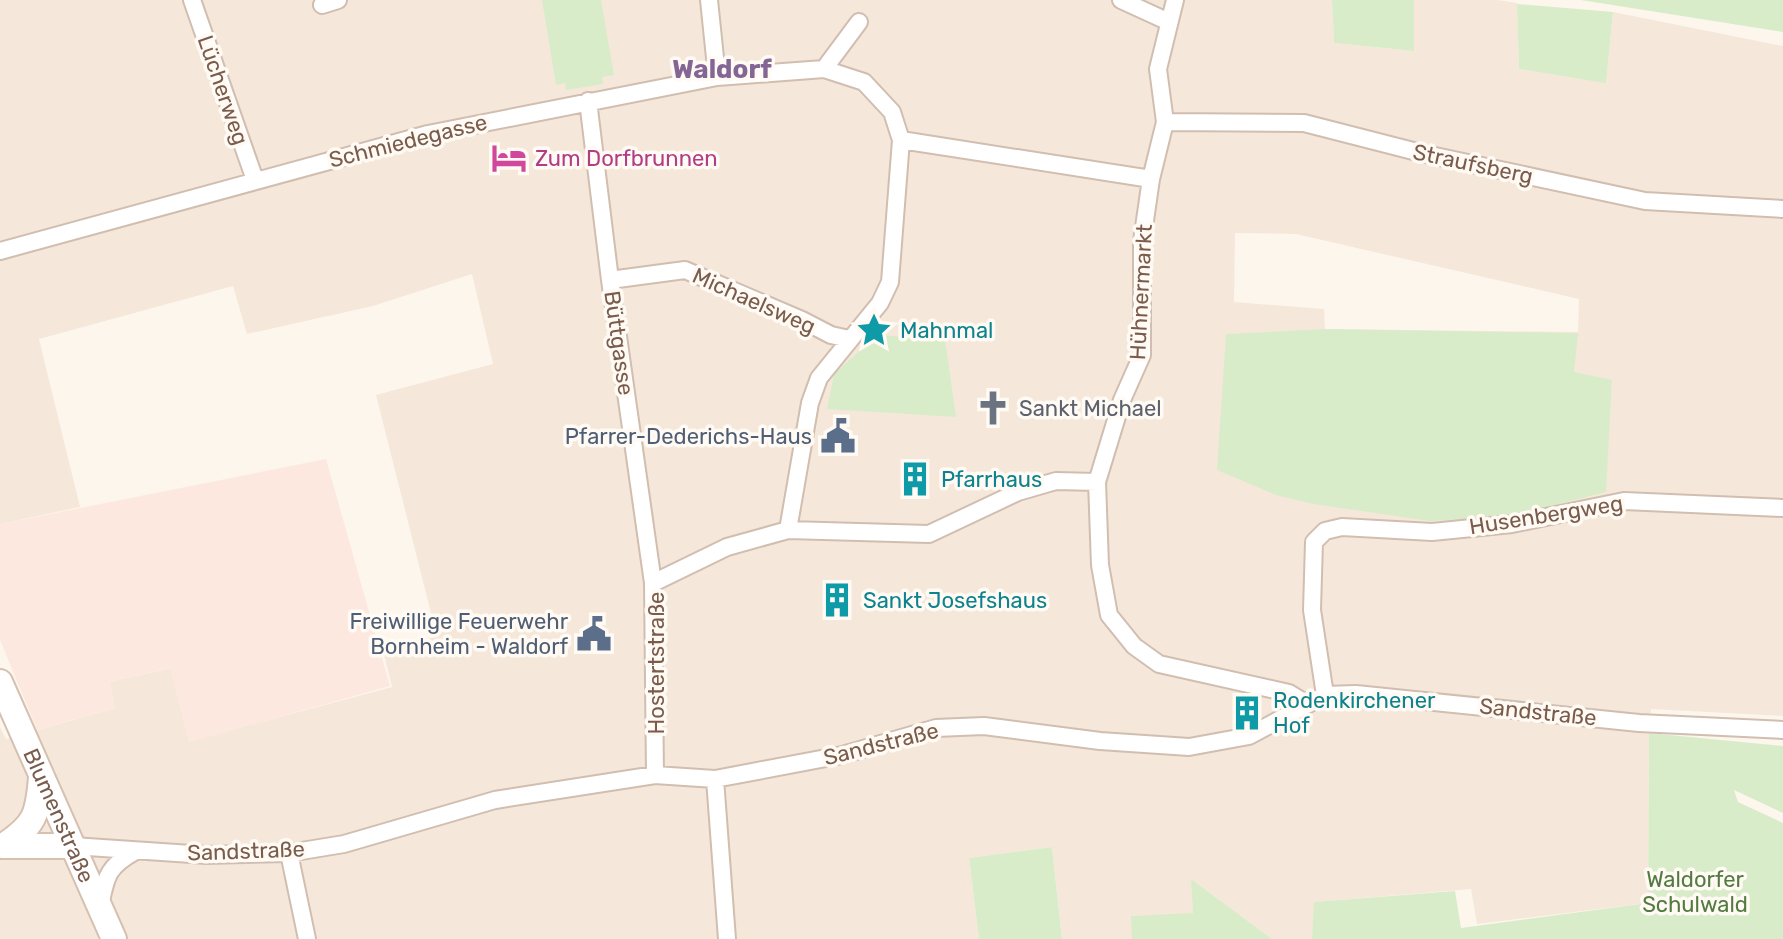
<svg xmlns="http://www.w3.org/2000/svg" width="1783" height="939" font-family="Rubik,sans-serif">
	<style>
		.residential { fill: #f5e8da; fill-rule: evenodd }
		.commercial { fill: #fde8e0 }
		.green { fill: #d8ecc9 }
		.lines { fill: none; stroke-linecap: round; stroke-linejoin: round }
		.street-casing { stroke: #d1beb0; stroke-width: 20 }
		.secondary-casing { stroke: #d6c0b0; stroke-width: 28 }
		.street { stroke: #fff; stroke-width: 16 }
		.secondary { stroke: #fff; stroke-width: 24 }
		.labels { text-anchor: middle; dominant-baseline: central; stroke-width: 7; stroke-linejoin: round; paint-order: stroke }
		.street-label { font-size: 22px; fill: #7a5c4d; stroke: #fffaf3 }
		.hotel-label { font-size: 22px; fill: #b23c85; stroke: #fffaf3; text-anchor: start }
		.culture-label { font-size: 22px; fill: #0d838f; stroke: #fffaf3; text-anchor: start }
		.worship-label { font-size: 22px; fill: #5b616d; stroke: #fffaf3; text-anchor: start }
		.service-label { font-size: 22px; fill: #4e5e75; stroke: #fffaf3; text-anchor: end }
		.park-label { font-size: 22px; fill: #537a41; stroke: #fffaf3 }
		.quarter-label { font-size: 26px; font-weight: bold; fill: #846695; stroke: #fffaf3 }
	</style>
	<rect width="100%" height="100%" fill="#fdf6ec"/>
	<path class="residential" d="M 0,0 L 1332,0 L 1334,43 L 1414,51 L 1414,0 L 1498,0 L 1517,3 L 1519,69 L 1606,82 L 1613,12 L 1783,46 L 1783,716 L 1651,709 L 1649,733 L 1648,903 L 1477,924 L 1471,889 L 1315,902 L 1312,939 L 1272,939 L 1192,880 L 1193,914 L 1132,916 L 1132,939 L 1062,939 L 1052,847 L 969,858 L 979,939 L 0,939 L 0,727 L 6,739 L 115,708 L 109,682 L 171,668 L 189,741 L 392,687 L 382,646 L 437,637 L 376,395 L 493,364 L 472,274 L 373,306 L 247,334 L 233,286 L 39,339 L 80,507 L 0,524 ZM 1235,233 L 1296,234 L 1579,299 L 1578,332 L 1325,329 L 1324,309 L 1234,302 Z"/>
	<path class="commercial" d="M 326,459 L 390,686 L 189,742 L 170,668 L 109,682 L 115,708 L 37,730 L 0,640 L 0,524 Z"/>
	<path class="green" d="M 542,0 L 601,0 L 614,75 L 602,77 L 603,84 L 566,90 L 565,83 L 556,85 Z
		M 1332,0 L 1414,0 L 1414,51 L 1334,43 Z
		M 1581,0 L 1783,0 L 1783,32 Z
		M 1517,4 L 1613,12 L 1606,83 L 1519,69 Z
		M 1324,329 L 1578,333 L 1574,372 L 1612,380 L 1606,492 L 1512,516 L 1430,521 L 1313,504 L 1276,495 L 1217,470 L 1226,334 Z
		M 877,335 L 945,339 L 956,417 L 827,409 L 834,374 Z
		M 1649,733 L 1783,746 L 1783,813 L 1734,790 L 1738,802 L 1783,823 L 1783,939 L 1312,939 L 1314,902 L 1455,891 L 1461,928 L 1648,903 Z
		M 1052,847 L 1062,939 L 979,939 L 969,858 Z
		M 1191,879 L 1272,939 L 1132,939 L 1131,916 L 1193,913 Z"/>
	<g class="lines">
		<g class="street-casing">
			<path id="street" d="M 192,0 L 255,180
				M 709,0 L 717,77
				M 1121,0 L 1169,22
				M 1175,0 L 1158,69 L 1165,122 L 1151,179 L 1142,241 L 1142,355 L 1122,400 L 1097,482 L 1100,565 L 1109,615 L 1134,646 L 1159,664 L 1289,693 L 1307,704
				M 322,5 L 338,0
				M 824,69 L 859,22
				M 588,101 L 610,280 L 653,583 L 655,775
				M 1165,122 L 1304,123 L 1421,153 L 1645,201 L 1783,209
				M 0,251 L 428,134 L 717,77 L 824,69 L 864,82 L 892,112 L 901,140 L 1151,179
				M 610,280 L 685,270 L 802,320 L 831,335 L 849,339
				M 788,530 L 810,403 L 819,378 L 880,303 L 890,282 L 901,140
				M 653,583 L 727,547 L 788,530 L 929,534 L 1018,492 L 1056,481 L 1097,482
				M 1325,695 L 1312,610 L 1314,542 L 1325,531 L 1342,527 L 1432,532 L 1512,524 L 1624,501 L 1783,508
				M 715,779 L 727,939
				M 73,846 L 206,855 L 289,853 L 344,844 L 495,800 L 655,775 L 715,779 L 842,755 L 936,728 L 984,726 L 1100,741 L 1189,747 L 1249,736 L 1325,695 L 1356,694 L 1639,723 L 1783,730
				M 289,853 L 307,939
				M 100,906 C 106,877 107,867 134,852"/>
		</g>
		<g class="secondary-casing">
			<g id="secondary">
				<path id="s1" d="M 0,682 L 114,939"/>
				<path d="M 3,846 C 35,825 38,815 41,777"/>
				<path d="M 4,846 L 73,846"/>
			</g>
		</g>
		<use href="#street" class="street"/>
		<use href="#secondary" class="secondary"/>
	</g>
	<defs>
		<g id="hotel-bare" transform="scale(2.76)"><path d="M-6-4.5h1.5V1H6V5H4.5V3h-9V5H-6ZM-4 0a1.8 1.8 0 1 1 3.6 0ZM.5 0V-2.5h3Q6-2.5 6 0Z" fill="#d1479c" stroke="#fffaf3" stroke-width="2.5" paint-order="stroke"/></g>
		<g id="sight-bare" transform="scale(2.76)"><path d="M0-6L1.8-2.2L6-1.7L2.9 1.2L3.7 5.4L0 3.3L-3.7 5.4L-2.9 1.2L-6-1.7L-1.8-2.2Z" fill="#0f9aa8" stroke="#fffaf3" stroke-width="2.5" paint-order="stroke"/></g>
		<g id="church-bare" transform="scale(2.76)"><path d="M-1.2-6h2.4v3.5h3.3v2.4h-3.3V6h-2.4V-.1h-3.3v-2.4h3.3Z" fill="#6b7280" stroke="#fffaf3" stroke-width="2.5" paint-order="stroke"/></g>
		<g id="civic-bare" transform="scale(2.76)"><path d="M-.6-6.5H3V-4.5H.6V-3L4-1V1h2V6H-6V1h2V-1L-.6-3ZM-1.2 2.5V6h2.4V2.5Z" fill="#5c6f8a" stroke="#fffaf3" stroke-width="2.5" paint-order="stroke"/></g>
		<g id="building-bare" transform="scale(2.76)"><path d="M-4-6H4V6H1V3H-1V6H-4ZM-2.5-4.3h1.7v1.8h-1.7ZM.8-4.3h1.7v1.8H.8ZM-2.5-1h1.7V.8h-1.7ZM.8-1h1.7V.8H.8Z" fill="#0f9aa8" stroke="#fffaf3" stroke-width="2.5" paint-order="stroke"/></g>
	</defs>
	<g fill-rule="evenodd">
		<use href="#hotel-bare" x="509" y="158"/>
		<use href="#sight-bare" x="874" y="330"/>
		<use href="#church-bare" x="993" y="408"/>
		<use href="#civic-bare" x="838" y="436"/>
		<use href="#building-bare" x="915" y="479"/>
		<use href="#building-bare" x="837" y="600"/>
		<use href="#civic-bare" x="594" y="634"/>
		<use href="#building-bare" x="1247" y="713"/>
	</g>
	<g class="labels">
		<g class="street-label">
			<text transform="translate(223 90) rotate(71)">Lücherweg</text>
			<text transform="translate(408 141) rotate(-14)">Schmiedegasse</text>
			<text transform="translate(1473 164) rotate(12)">Straufsberg</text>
			<text transform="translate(1141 292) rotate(-87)">Hühnermarkt</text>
			<text transform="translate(754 301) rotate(24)">Michaelsweg</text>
			<text transform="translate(619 343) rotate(82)">Büttgasse</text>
			<text transform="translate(1546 515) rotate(-9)">Husenbergweg</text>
			<text transform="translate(656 663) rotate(-90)">Hostertstraße</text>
			<text transform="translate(1538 712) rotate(6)">Sandstraße</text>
			<text transform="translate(881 744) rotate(-14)">Sandstraße</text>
			<text stroke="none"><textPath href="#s1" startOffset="146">Blumenstraße</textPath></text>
			<text transform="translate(246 851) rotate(-2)">Sandstraße</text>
		</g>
		<g class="hotel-label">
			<text x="535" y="158">Zum Dorfbrunnen</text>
		</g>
		<g class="culture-label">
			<text x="900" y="330">Mahnmal</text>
			<text x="941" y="479">Pfarrhaus</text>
			<text x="863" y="600">Sankt Josefshaus</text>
			<text x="1273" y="700">Rodenkirchener<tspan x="1273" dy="25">Hof</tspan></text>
		</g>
		<g class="worship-label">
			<text x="1019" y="408">Sankt Michael</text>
		</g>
		<g class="service-label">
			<text x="812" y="436">Pfarrer-Dederichs-Haus</text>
			<text x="568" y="621">Freiwillige Feuerwehr<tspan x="568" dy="25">Bornheim - Waldorf</tspan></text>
		</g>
		<g class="park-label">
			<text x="1695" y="879">Waldorfer<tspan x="1695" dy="25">Schulwald</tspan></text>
		</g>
		<g class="quarter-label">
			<text x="722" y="69">Waldorf</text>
		</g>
	</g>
</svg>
